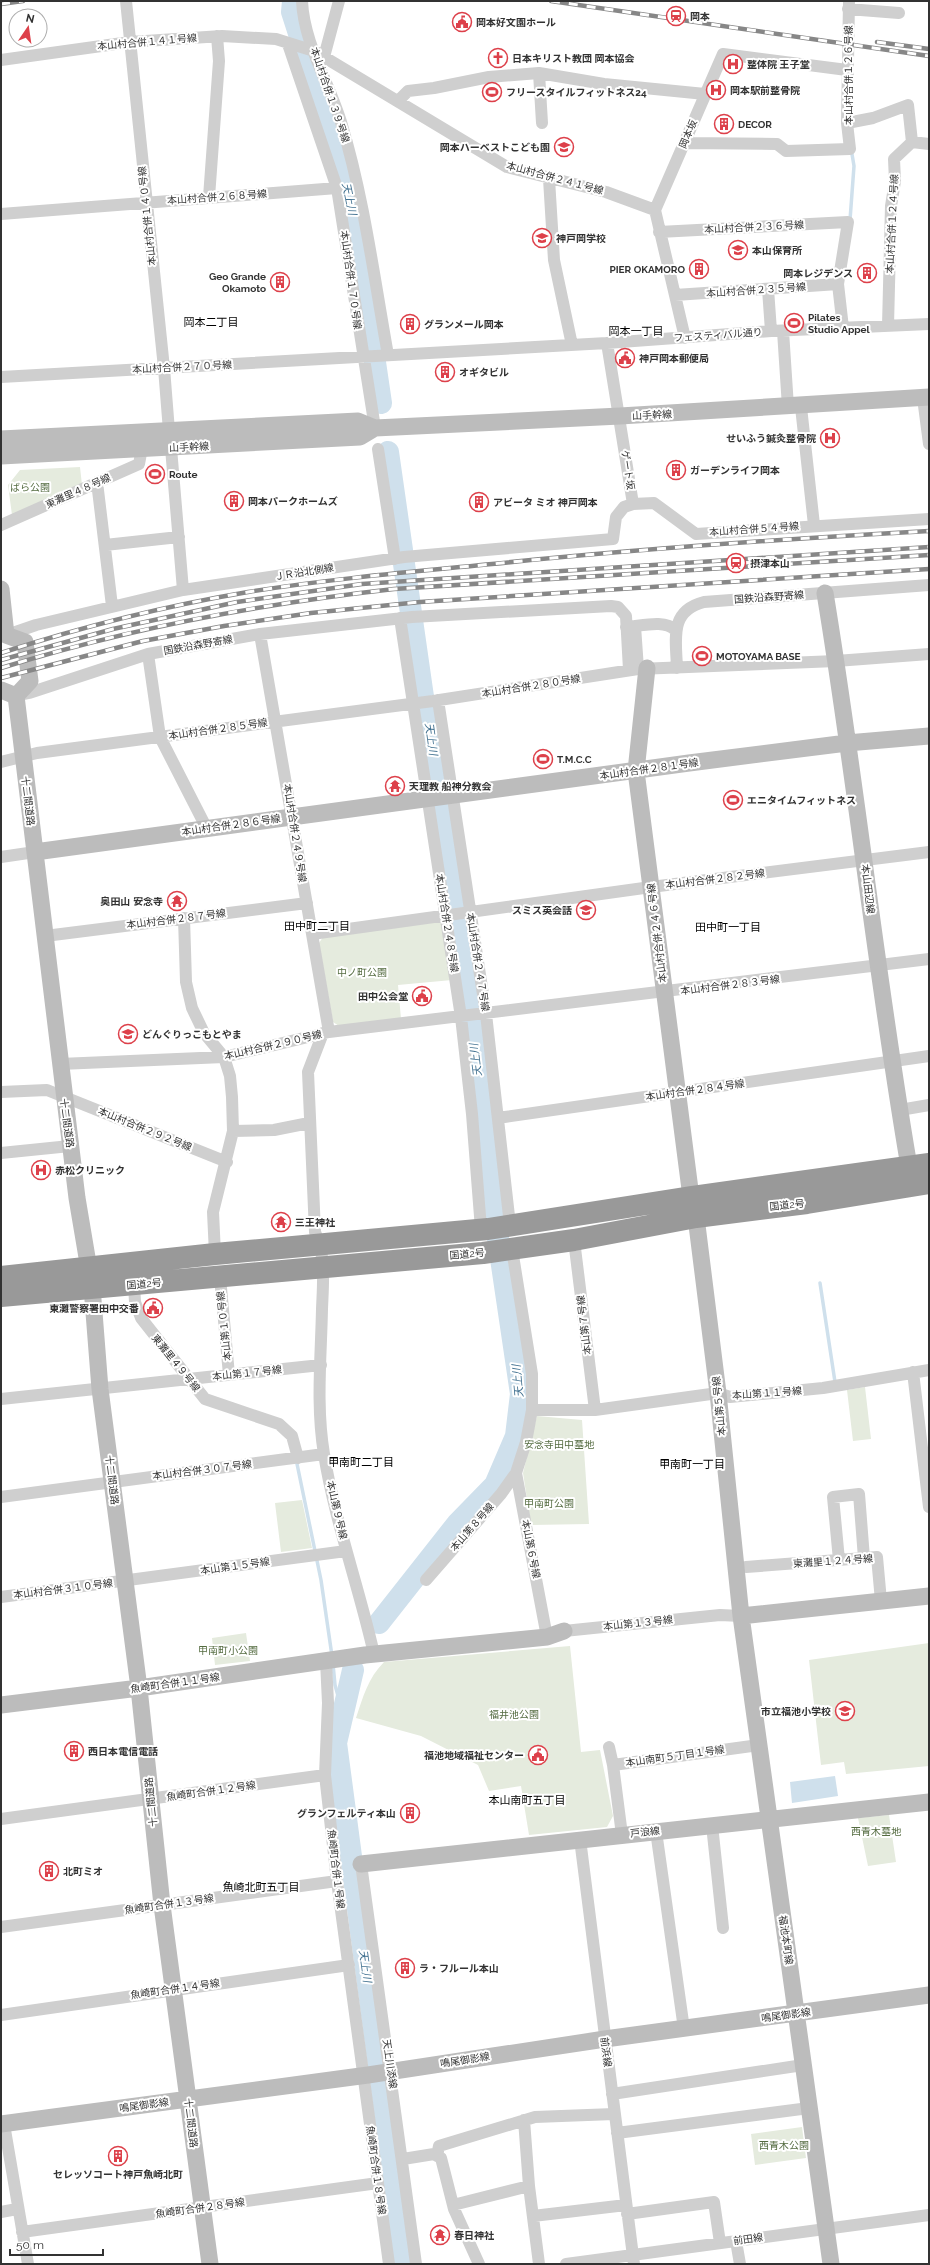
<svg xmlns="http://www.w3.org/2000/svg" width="930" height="2265" font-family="Raleway,'Noto Sans JP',sans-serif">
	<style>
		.green { fill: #e5ebde }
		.water { fill: #cfe0ec }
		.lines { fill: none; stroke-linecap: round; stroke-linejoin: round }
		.stream { stroke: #cfe0ec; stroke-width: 3.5 }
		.river { stroke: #cfe0ec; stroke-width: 22 }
		.street { stroke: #cfcfcf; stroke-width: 12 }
		.secondary { stroke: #bcbcbc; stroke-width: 17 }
		.highway { stroke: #999; stroke-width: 22 }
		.rail-casing { stroke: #878787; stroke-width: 4.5 }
		.rail { stroke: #fff; stroke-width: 3; stroke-dasharray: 9; stroke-linecap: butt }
		.labels { text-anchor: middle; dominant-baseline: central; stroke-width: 4; stroke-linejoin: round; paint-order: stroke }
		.poi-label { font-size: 10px; font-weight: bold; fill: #323232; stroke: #fff; text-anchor: start }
		.street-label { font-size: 10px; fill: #323232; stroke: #fff }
		.park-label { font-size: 10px; fill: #556c41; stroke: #fff }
		.water-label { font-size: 11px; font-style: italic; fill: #437291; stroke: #fff }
		.neighbourhood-label { font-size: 11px; fill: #000; stroke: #fff }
	</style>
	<rect width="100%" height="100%" fill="#fff"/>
	<path class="green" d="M 80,467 L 82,485 L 12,515 L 8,485 L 20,470 Z
		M 438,922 L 444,925 L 452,980 L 398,985 L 401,1019 L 339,1026 L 333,1022 L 319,943 L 323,937 Z
		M 865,1387 L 871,1439 L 853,1441 L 847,1390 Z
		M 537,1416 L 582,1420 L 589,1524 L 531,1525 L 523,1473 Z
		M 302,1500 L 312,1548 L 281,1552 L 275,1503 Z
		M 246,1633 L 250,1661 L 215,1665 L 212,1638 Z
		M 929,1643 L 929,1766 L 846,1774 L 844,1762 L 821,1765 L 809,1660 Z
		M 570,1646 L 581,1752 L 600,1750 L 613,1816 L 607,1827 L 529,1835 L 521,1786 L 489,1791 L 478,1765 L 421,1736 L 356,1718 C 363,1697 368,1678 384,1662 Z
		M 889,1815 L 896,1862 L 868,1866 L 858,1818 Z
		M 802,2127 L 806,2158 L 755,2165 L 751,2134 Z"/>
	<path class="water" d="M 835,1776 L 838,1796 L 792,1803 L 790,1782 Z"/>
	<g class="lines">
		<path class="stream" d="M 850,220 L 854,166 L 852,154
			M 820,1283 L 835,1382
			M 296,1459 L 321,1580 L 332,1656
			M 333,1664 L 335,1685 L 342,1710"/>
		<path class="river" d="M 293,1 L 292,12 L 350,192 L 381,403
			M 379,1623 L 457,1524 L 495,1485 L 516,1436 L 521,1394 L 495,1218 L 469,1002 L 422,690 L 388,452
			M 353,1670 L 336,1743 L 405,2264"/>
		<path class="street" d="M 126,1 L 164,368 L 169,431
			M 302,1 C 304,44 329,82 341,122 C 364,198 374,277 388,355
			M 848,9 L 899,13
			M 288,44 L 337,188 L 375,428
			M 324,57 L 339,1
			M 1,60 L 130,42 L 222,36 L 276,39 L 314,51 L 507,167 L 606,192 L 655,210
			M 539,73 L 542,123
			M 398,101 L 408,91 L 434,88 L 489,77 L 539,73 L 604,84 L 705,94
			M 847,123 L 873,118 L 908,105 L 912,142 L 894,159 L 895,181 L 891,206 L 888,326
			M 912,142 L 929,144
			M 684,143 L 777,144 L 786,151 L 850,149 L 847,123 L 849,1
			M 549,179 L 554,260 L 572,345
			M 209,197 L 219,61 L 217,36
			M 1,214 L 337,188
			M 659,232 L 848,222 L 838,284 L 843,328
			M 768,289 L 771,331
			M 675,295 L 838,284
			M 783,331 L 788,407
			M 685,338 L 655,210 L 723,54 L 847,70
			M 607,343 L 633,504
			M 1,377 L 607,343 L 771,331 L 929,324
			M 923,398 L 929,444
			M 801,407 L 814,525
			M 171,448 L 183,590
			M 378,449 L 395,559
			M 97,482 L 112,606
			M 1,525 L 139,464 L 142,448
			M 105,545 L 179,537
			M 400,618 L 461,1017 L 472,1114 L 481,1229
			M 635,626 L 638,669
			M 626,627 C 641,626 665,619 675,630
			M 260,634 L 329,1032
			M 4,636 L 36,625 L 183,590 L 404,557 L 613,539 L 616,517 L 624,507 L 633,504 L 654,503 L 696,534 L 929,519
			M 148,654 L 160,737 L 207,829
			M 677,668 C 676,639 669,611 704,602 L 929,585
			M 15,696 L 29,693 L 148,654 L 260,634 L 412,617 L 611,606 L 618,607 L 626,616 L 629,670
			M 438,700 L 486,1014 L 510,1225
			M 1,762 L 37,753 L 433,701 L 638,669 L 836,661 L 929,654
			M 1,857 L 35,852
			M 184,918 L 186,982 L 192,1008 L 204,1033 L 224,1057 L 230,1076 L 232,1097 L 233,1131 L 213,1212 L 215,1254
			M 312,934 L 651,887 L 929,852
			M 45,936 L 307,903
			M 323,1033 L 308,1072 L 315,1232 C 326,1256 323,1283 322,1309 C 321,1358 316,1406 324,1454 C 335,1522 359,1587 374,1654
			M 60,1064 L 224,1057 L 329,1032 L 929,959
			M 1,1092 L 47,1090 L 227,1162
			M 900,1110 L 929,1105
			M 498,1118 L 929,1056
			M 233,1131 L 274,1130 L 309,1123
			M 1,1153 L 70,1146
			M 574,1240 L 595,1410
			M 512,1249 L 532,1374 L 532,1410 L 526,1442 L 516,1473 L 547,1637
			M 220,1277 L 229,1375
			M 134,1285 L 135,1302 L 141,1318 L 205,1399 L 279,1424 L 292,1436 L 298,1458
			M 913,1372 L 929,1507
			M 1,1399 L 321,1365
			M 532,1410 L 595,1410 L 718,1393 L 730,1397 L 823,1388 L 929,1370
			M 1,1497 L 324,1454
			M 839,1560 L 833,1497 L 859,1494 L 864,1558
			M 746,1567 L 877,1557 L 881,1601
			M 426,1580 L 501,1494 L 516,1473
			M 1,1597 L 346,1551
			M 564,1631 L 720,1615 L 741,1616
			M 326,1661 L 328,1703 L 325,1775 L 337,1881 L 389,2264
			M 609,1747 L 613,1765
			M 1,1819 L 325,1775
			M 712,1825 L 723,1928
			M 656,1831 L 684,2029
			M 622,1835 L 613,1765 L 759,1745
			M 580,1839 L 634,2264
			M 361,1864 L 416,2264
			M 1,1927 L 337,1881
			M 1,2015 L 349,1965
			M 612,2094 L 803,2065
			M 524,2120 L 529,2186 L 539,2264
			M 4,2124 L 28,2264
			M 617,2133 L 809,2108
			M 437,2156 L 439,2146 L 535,2117 L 614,2114
			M 403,2159 L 434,2154 L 441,2158 L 454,2209 L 479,2264
			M 453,2205 L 529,2186
			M 1,2212 L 17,2209
			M 627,2214 L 714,2202 L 720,2243
			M 533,2216 L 626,2205
			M 22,2232 L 378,2183
			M 736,2241 L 740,2264
			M 566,2264 L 929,2215"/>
		<path class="secondary" d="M 1,439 L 358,421 L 375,428 L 620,416 L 929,397
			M 1,456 L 360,437 L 375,428
			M 1,589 L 6,635
			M 825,593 C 857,787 877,984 911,1178
			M 6,635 L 25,642 L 30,681 L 16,696
			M 647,668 L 636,771 L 691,1197 L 696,1217 L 718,1393 L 741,1616 L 831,2264
			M 1,690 L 16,696
			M 16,696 L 77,1198 L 92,1287 L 100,1389 L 139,1688 L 162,1905 L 210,2264
			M 35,852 L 689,763 L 847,743 L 929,736
			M 741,1616 L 929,1596
			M 1,1705 L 139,1688 L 365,1655 L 547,1637 L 564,1631
			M 361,1864 L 929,1802
			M 1,2124 L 368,2075 L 605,2039 L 929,1995"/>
		<path class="highway" d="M 1,1277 L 215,1254 L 488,1229 L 691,1197 L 929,1164
			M 1,1296 L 483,1253 L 574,1240 L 696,1217 L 807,1203 L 929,1183"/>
		<g class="rail-casing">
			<path id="rail" d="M 551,1 L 929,56
				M 1,4 L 23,1
				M 877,42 L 929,49
				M 1,653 C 81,627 165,606 248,592 C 329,579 410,572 492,564 C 637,549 783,539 929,531
				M 1,660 L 113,629 L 237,602 L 362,584 L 929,547
				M 1,668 C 129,628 260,604 394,589 L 929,555
				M 1,678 L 143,641 L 224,626 L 311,613 L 420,602 L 929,569"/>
		</g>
		<use href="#rail" class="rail"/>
	</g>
	<defs>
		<g id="station-ring" transform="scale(1)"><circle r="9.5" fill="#fff" stroke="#dd404a" stroke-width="1.5"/><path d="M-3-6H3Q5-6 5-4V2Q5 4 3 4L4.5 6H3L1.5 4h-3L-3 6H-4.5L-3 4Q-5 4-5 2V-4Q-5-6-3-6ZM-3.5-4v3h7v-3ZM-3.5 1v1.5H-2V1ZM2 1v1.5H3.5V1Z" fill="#dd404a"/></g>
		<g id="civic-ring" transform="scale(1)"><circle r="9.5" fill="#fff" stroke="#dd404a" stroke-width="1.5"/><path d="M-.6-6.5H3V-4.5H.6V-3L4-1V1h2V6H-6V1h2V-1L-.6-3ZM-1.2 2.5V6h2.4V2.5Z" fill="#dd404a"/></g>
		<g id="church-ring" transform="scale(1)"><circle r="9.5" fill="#fff" stroke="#dd404a" stroke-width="1.5"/><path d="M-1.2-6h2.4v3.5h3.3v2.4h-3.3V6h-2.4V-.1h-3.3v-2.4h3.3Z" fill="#dd404a"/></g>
		<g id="hospital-ring" transform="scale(1)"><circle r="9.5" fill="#fff" stroke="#dd404a" stroke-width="1.5"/><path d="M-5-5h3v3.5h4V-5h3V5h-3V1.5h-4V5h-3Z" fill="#dd404a"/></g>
		<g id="stadium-ring" transform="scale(1)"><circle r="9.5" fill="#fff" stroke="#dd404a" stroke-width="1.5"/><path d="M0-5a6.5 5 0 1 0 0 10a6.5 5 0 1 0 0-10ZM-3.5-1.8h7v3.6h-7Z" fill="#dd404a"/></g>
		<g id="building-ring" transform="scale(1)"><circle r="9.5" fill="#fff" stroke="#dd404a" stroke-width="1.5"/><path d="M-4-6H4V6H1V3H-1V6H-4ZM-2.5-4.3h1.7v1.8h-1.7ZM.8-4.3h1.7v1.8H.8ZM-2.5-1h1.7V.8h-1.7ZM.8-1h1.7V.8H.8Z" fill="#dd404a"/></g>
		<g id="school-ring" transform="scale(1)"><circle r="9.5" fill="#fff" stroke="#dd404a" stroke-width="1.5"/><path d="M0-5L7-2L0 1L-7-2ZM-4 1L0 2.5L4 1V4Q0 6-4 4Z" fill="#dd404a"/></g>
		<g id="temple-ring" transform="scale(1)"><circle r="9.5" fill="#fff" stroke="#dd404a" stroke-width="1.5"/><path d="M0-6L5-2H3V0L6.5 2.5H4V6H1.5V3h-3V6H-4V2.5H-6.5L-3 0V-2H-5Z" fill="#dd404a"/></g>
	</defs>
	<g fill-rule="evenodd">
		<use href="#station-ring" x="676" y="16"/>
		<use href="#civic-ring" x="462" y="22"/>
		<use href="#church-ring" x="498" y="58"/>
		<use href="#hospital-ring" x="733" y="64"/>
		<use href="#hospital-ring" x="716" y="90"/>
		<use href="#stadium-ring" x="492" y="92"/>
		<use href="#building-ring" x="724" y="124"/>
		<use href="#school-ring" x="564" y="147"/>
		<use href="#school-ring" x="542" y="238"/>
		<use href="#school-ring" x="738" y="250"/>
		<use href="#building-ring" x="699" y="269"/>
		<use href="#building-ring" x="867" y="273"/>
		<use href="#building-ring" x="280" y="282"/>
		<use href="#stadium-ring" x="794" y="323"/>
		<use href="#building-ring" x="410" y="324"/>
		<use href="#civic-ring" x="625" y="358"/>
		<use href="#building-ring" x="445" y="372"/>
		<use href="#hospital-ring" x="830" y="438"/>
		<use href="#building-ring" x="676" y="470"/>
		<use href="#stadium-ring" x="155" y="474"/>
		<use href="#building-ring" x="234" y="501"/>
		<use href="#building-ring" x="479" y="502"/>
		<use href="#station-ring" x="736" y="563"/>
		<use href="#stadium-ring" x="702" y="656"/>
		<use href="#stadium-ring" x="543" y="759"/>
		<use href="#temple-ring" x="395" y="786"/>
		<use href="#stadium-ring" x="733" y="800"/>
		<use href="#temple-ring" x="177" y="901"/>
		<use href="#school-ring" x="586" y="910"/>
		<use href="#civic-ring" x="422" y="996"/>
		<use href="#school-ring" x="128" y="1034"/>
		<use href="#hospital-ring" x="41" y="1170"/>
		<use href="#temple-ring" x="281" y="1222"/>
		<use href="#civic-ring" x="153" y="1308"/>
		<use href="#school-ring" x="845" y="1711"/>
		<use href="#building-ring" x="74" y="1751"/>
		<use href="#civic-ring" x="538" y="1755"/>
		<use href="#building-ring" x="410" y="1813"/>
		<use href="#building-ring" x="49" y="1871"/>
		<use href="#building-ring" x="405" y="1968"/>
		<use href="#building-ring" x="118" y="2156"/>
		<use href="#temple-ring" x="440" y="2235"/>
	</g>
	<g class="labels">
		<g class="poi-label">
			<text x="690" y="16">岡本</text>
			<text x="476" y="22">岡本好文園ホール</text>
			<text x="512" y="58">日本キリスト教団 岡本協会</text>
			<text x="747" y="64">整体院 王子堂</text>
			<text x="730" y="90">岡本駅前整骨院</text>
			<text x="506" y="92">フリースタイルフィットネス24</text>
			<text x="738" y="124">DECOR</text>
			<text x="550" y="147" text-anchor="end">岡本ハーベストこども園</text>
			<text x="556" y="238">神戸岡学校</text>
			<text x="752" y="250">本山保育所</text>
			<text x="685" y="269" text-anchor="end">PIER OKAMORO</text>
			<text x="853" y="273" text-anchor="end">岡本レジデンス</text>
			<text x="266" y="276" text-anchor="end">Geo Grande<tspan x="266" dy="12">Okamoto</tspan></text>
			<text x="808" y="317">Pilates<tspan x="808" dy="12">Studio Appel</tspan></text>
			<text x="424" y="324">グランメール岡本</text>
			<text x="639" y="358">神戸岡本郵便局</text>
			<text x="459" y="372">オギタビル</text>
			<text x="816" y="438" text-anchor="end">せいふう鍼灸整骨院</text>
			<text x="690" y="470">ガーデンライフ岡本</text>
			<text x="169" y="474">Route</text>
			<text x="248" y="501">岡本パークホームズ</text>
			<text x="493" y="502">アビータ ミオ 神戸岡本</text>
			<text x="750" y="563">摂津本山</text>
			<text x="716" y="656">MOTOYAMA BASE</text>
			<text x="557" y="759">T.M.C.C</text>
			<text x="409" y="786">天理教 船神分教会</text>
			<text x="747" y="800">エニタイムフィットネス</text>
			<text x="163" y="901" text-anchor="end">奥田山 安念寺</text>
			<text x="572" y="910" text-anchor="end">スミス英会話</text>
			<text x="408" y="996" text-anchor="end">田中公会堂</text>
			<text x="142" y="1034">どんぐりっこもとやま</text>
			<text x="55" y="1170">赤松クリニック</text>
			<text x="295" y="1222">三王神社</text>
			<text x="139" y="1308" text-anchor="end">東灘警察署田中交番</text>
			<text x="831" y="1711" text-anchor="end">市立福池小学校</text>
			<text x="88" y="1751">西日本電信電話</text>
			<text x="524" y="1755" text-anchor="end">福池地域福祉センター</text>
			<text x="396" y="1813" text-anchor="end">グランフェルティ本山</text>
			<text x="63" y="1871">北町ミオ</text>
			<text x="419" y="1968">ラ・フルール本山</text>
			<text x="118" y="2174" text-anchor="middle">セレッソコート神戸魚崎北町</text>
			<text x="454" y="2235">春日神社</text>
		</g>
		<g class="street-label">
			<text transform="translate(147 42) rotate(-5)">本山村合併１４１号線</text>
			<text transform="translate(848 75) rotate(-90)">本山村合併１２６号線</text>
			<text transform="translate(330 95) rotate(71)">本山村合併１３９号線</text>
			<text transform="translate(688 134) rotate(-67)">岡本坂</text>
			<text transform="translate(555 178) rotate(15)">本山村合併２４１号線</text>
			<text transform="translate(217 197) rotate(-4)">本山村合併２６８号線</text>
			<text transform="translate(147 216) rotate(-96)">本山村合併１４０号線</text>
			<text transform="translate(892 224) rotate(-87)">本山村合併１２４号線</text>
			<text transform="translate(754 227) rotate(-3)">本山村合併２３６号線</text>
			<text transform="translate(351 280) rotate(82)">本山村合併１７０号線</text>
			<text transform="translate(756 290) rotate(-4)">本山村合併２３５号線</text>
			<text transform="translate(718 335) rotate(-4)">フェスティバル通り</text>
			<text transform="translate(182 367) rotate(-3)">本山村合併２７０号線</text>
			<text transform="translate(652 415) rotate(-3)">山手幹線</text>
			<text transform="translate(189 447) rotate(-3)">山手幹線</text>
			<text transform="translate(628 470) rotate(81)">ゲート坂</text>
			<text transform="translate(78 491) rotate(-24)">東灘里４８号線</text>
			<text transform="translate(754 529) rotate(-4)">本山村合併５４号線</text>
			<text transform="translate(304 572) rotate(-9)">ＪＲ沿北側線</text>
			<text transform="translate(769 597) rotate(-4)">国鉄沿森野寄線</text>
			<text transform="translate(198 645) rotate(-10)">国鉄沿森野寄線</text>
			<text transform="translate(531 686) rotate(-9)">本山村合併２８０号線</text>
			<text transform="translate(218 729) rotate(-8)">本山村合併２８５号線</text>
			<text transform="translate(649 769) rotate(-8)">本山村合併２８１号線</text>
			<text transform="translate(28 801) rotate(83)">十二間道路</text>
			<text transform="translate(231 825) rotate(-8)">本山村合併２８６号線</text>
			<text transform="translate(295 833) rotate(81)">本山村合併２４９号線</text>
			<text transform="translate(715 879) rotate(-7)">本山村合併２８２号線</text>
			<text transform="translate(868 889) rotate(83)">本山田辺線</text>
			<text transform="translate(176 919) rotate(-7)">本山村合併２８７号線</text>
			<text transform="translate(447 923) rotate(81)">本山村合併２４８号線</text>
			<text transform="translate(657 933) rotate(-97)">本山村合併２４６号線</text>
			<text transform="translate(478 962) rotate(81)">本山村合併２４７号線</text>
			<text transform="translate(730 985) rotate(-7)">本山村合併２８３号線</text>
			<text transform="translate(273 1045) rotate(-13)">本山村合併２９０号線</text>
			<text transform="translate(695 1090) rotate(-8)">本山村合併２８４号線</text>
			<text transform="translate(67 1123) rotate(82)">十二間道路</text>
			<text transform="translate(145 1129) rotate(22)">本山村合併２９２号線</text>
			<text transform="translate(787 1205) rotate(-6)">国道2号</text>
			<text transform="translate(467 1254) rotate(-5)">国道2号</text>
			<text transform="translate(144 1284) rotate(-5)">国道2号</text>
			<text transform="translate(584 1325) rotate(-97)">本山第７号線</text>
			<text transform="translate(224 1326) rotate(-96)">本山第１０号線</text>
			<text transform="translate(176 1363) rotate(51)">東灘里４９号線</text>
			<text transform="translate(247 1373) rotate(-6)">本山第１７号線</text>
			<text transform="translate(767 1393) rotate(-4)">本山第１１号線</text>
			<text transform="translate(719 1406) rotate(-96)">本山第５号線</text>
			<text transform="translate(202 1470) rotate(-7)">本山村合併３０７号線</text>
			<text transform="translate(112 1480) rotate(83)">十二間道路</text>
			<text transform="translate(337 1510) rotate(77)">本山第９号線</text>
			<text transform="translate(472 1527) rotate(-49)">本山第８号線</text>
			<text transform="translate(531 1549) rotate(79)">本山第６号線</text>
			<text transform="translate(833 1561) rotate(-4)">東灘里１２４号線</text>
			<text transform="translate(235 1566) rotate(-8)">本山第１５号線</text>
			<text transform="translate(63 1589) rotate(-7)">本山村合併３１０号線</text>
			<text transform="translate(638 1623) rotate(-6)">本山第１３号線</text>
			<text transform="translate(175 1683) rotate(-8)">魚崎町合併１１号線</text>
			<text transform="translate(675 1756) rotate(-8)">本山南町５丁目１号線</text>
			<text transform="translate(211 1791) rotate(-8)">魚崎町合併１２号線</text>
			<text transform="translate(151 1802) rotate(-96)">十二間道路</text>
			<text transform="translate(645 1832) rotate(-6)">戸浪線</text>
			<text transform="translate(336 1869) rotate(83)">魚崎町合併１号線</text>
			<text transform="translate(169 1904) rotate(-8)">魚崎町合併１３号線</text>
			<text transform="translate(786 1940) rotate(82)">福池本町線</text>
			<text transform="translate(175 1989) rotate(-8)">魚崎町合併１４号線</text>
			<text transform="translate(786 2015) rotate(-8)">鳴尾御影線</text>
			<text transform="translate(606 2052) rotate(83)">前浜線</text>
			<text transform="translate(465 2060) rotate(-9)">鳴尾御影線</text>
			<text transform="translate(390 2064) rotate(82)">天上川添線</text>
			<text transform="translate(144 2105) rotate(-8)">鳴尾御影線</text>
			<text transform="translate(191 2123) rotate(83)">十二間道路</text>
			<text transform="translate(376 2170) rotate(82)">魚崎町合併１８号線</text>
			<text transform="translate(200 2208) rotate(-8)">魚崎町合併２８号線</text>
			<text transform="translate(748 2239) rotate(-8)">前田線</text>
		</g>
		<g class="park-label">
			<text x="30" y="487">ばら公園</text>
			<text x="362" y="972">中ノ町公園</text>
			<text x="559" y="1444">安念寺田中墓地</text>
			<text x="549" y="1503">甲南町公園</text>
			<text x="228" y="1650">甲南町小公園</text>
			<text x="514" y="1714">福井池公園</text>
			<text x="876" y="1831">西青木墓地</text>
			<text x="784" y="2145">西青木公園</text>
		</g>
		<g class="water-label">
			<text transform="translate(349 199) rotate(78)">天上川</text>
			<text transform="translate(431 739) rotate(82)">天上川</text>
			<text transform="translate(476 1060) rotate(-97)">天上川</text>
			<text transform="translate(518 1381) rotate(-95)">天上川</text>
			<text transform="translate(365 1966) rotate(82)">天上川</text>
		</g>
		<g class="neighbourhood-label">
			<text x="211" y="322">岡本二丁目</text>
			<text x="636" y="331">岡本一丁目</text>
			<text x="317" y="926">田中町二丁目</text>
			<text x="728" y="927">田中町一丁目</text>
			<text x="361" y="1462">甲南町二丁目</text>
			<text x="692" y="1464">甲南町一丁目</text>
			<text x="527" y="1800">本山南町五丁目</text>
			<text x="261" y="1887">魚崎北町五丁目</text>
		</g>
	</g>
	<rect width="930" height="2265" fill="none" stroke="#323232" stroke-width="4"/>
	<g transform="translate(28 28) rotate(13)"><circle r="19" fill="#ffffff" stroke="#adadad"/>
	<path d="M0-3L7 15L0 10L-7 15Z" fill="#dd404a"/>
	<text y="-6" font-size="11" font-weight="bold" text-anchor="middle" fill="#323232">N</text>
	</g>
	<path d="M10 2249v6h93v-6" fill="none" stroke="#323232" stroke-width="2"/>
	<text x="16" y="2249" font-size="12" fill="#323232" stroke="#ffffff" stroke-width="3" paint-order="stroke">50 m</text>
</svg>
